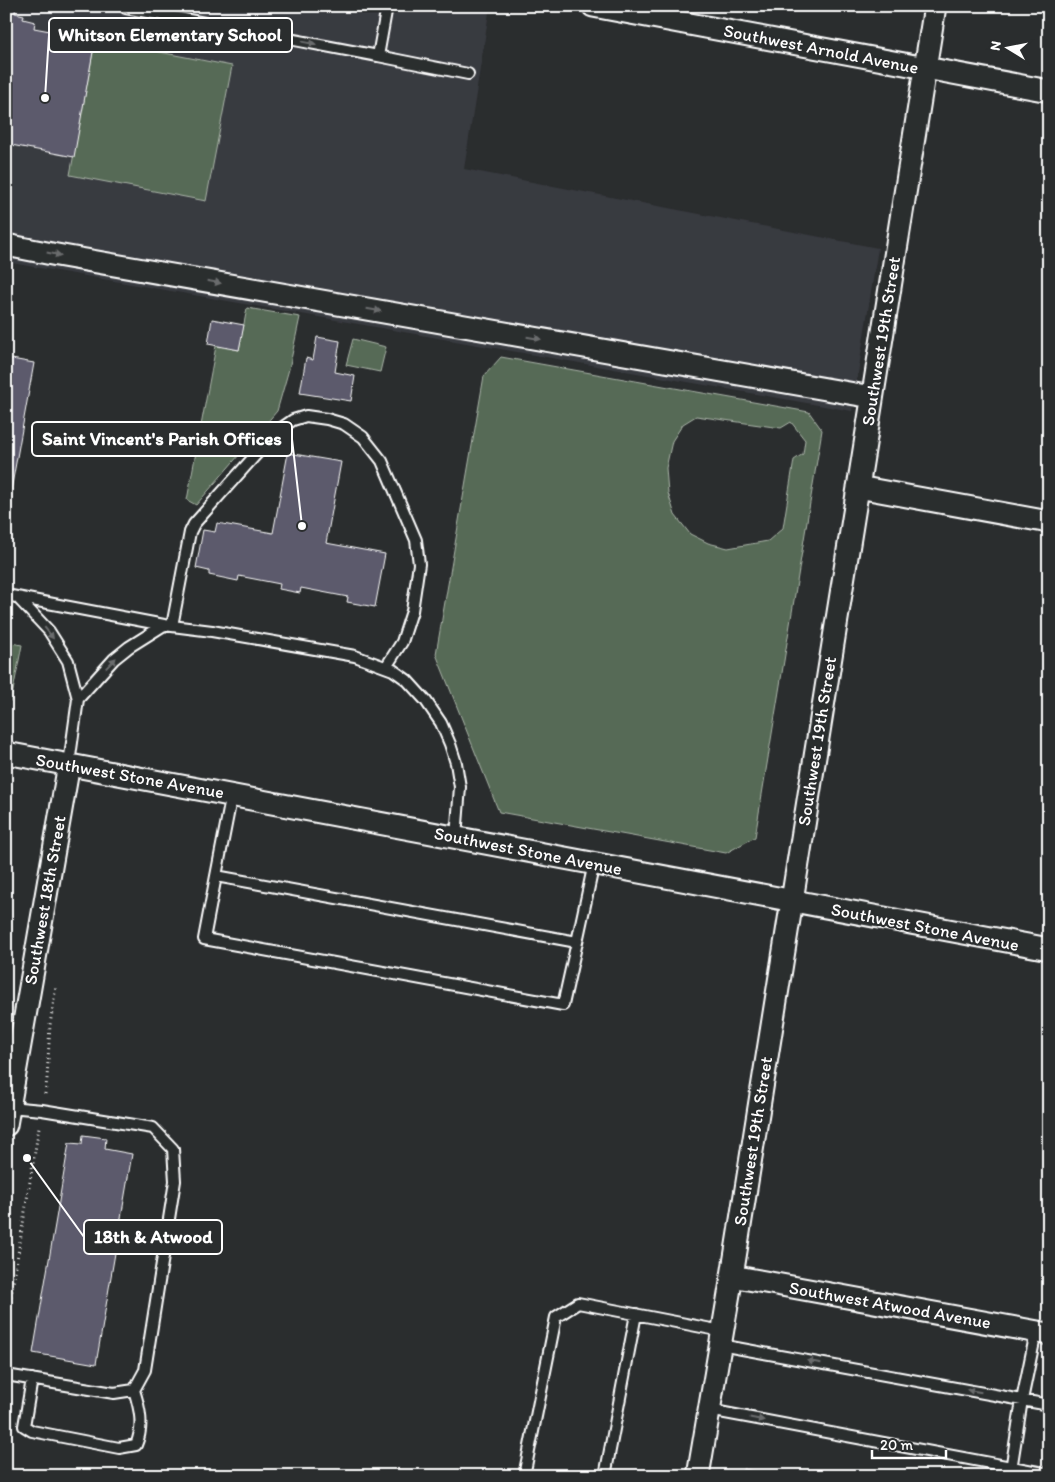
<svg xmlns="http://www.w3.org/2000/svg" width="1055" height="1482" font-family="Itim,sans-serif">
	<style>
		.built { fill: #393a41 }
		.green { fill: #576b56; stroke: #abb5aa; fill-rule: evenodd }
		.building { fill: #5c5a6c; stroke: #fff }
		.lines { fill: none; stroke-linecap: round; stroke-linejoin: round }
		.service-casing { stroke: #fff; stroke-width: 14 }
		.minor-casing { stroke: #fff; stroke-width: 25 }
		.path { stroke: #fff; stroke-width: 3; stroke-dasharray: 1 4; stroke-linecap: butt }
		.service { stroke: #2a2d2e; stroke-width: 10 }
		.minor { stroke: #2a2d2e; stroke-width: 21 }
		.oneway { fill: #6a6c6d }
		.labels { text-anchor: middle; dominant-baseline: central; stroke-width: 4; stroke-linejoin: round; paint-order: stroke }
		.street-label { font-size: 18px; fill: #fff; stroke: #2a2d2e }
		.leader { fill: none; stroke: #fff; stroke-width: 2 }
		.callout-dot { fill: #fff; stroke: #2a2d2e; stroke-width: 2 }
		.callout { fill: #2a2d2e; stroke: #fff; stroke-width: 2 }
		.callout-label { font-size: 19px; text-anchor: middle; font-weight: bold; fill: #fff }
	</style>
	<rect width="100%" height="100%" fill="#2a2d2e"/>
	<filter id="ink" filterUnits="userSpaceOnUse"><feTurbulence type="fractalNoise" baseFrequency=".02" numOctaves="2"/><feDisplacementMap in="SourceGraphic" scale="10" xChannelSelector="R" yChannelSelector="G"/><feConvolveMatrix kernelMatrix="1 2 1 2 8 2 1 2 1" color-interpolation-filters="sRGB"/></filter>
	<g filter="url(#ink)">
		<path class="built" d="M 6,6 L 490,6 L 464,169 L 878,248 L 852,411 L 6,262 Z"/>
		<path class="green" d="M 87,38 L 232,66 L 206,201 L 70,175 L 93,52 L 85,50 Z
			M 247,308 L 300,317 L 289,369 L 277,411 L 196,505 L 187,500 L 216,346 L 239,350 Z
			M 353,339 L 386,347 L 380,372 L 346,365 Z
			M 501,357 L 809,412 L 822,430 L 755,837 L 726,853 L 499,812 L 436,654 L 484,376 ZM 696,416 L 781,428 L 791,422 L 805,440 L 803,454 L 794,460 L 783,528 L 768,541 L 728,548 L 708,543 L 690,534 L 675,515 L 668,493 L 666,468 L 672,441 L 683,424 Z
			M 6,642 L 22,645 L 11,701 L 6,700 Z"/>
		<path class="building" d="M 6,6 L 16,6 L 15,13 L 24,15 L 23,19 L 35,22 L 34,28 L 87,38 L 85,50 L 93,52 L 74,157 L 6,144 Z
			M 212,319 L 244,325 L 239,350 L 208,344 Z
			M 317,337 L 340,341 L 335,372 L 355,376 L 351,401 L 300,393 L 306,358 L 313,360 Z
			M 6,358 L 34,363 L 6,518 Z
			M 288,453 L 341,462 L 326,543 L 385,554 L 375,607 L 347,602 L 348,597 L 301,588 L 300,593 L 279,589 L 280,584 L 239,576 L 238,581 L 209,575 L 209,571 L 196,568 L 203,530 L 215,532 L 217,523 L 273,533 Z
			M 83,1135 L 106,1138 L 105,1149 L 132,1154 L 96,1364 L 33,1353 L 69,1143 L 82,1144 Z
			M 744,1469 L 778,1476 L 743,1476 Z"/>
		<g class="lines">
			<g class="service-casing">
				<path id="service" d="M 125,6 L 126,8 L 378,56 L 387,6
					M 378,56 L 468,74
					M 6,595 L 164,625 L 212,631 L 355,656 L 393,670 L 407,680 L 426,701 L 441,723 L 450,744 L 456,763 L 460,787 L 456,837
					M 17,597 L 49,631 L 68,661 L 78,699 L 69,764
					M 172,626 L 190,532 L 194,524 L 277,431 L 293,420 L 306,416 L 327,419 L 344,424 L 363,437 L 382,461 L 416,540 L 419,564 L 412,611 L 402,642 L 386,667
					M 78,699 L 114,659 L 129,647 L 164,625
					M 232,794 L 216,876 L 577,942 L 594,863
					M 216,876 L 204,939 L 563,1005 L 577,942
					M 720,1345 L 1049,1405
					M 6,1375 L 114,1393 L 134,1390 L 145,1370 L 175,1181 L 173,1149 L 153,1128 L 42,1110 L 9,1107
					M 32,1379 L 24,1426 L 32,1431 L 119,1448 L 136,1445 C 144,1426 140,1409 134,1390
					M 709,1410 L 1049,1474
					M 524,1476 L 556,1317 L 578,1303 L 722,1331
					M 605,1476 L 636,1314
					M 1010,1476 L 1022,1400 L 1036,1332"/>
			</g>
			<g class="minor-casing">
				<path id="minor" d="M 593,6 L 1049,91
					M 6,245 L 57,255 L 872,397
					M 858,487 L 1049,522
					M 6,753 L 1049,949
					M 6,1125 L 69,764
					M 732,1276 L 1049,1334
					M 698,1476 L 732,1276 L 935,6"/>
			</g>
			<path class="path" d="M 45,1094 L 47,1079 L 50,1025 L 56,986
				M 6,1326 L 39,1127"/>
			<use href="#service" class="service"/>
			<use href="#minor" class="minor"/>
		</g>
		<defs><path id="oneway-solid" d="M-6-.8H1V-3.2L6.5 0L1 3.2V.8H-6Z" transform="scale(1.25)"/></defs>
		<g class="oneway">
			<use href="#oneway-solid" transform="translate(309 43) rotate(11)"/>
			<use href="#oneway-solid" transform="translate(54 254) rotate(11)"/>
			<use href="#oneway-solid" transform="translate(214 282) rotate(10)"/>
			<use href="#oneway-solid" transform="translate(374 310) rotate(10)"/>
			<use href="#oneway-solid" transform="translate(534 338) rotate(10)"/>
			<use href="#oneway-solid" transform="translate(49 633) rotate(52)"/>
			<use href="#oneway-solid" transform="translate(111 663) rotate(-46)"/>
			<use href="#oneway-solid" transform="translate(814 1362) rotate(-170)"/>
			<use href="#oneway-solid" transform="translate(974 1391) rotate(-170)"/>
			<use href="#oneway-solid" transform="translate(757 1419) rotate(11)"/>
		</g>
	</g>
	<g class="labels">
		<g class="street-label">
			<text transform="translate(821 49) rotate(11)">Southwest Arnold Avenue</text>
			<text transform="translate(881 341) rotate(-81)">Southwest 19th Street</text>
			<text transform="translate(817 741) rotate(-81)">Southwest 19th Street</text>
			<text transform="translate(130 776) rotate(10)">Southwest Stone Avenue</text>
			<text transform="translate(528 851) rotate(11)">Southwest Stone Avenue</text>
			<text transform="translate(45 900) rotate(-80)">Southwest 18th Street</text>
			<text transform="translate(925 927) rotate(11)">Southwest Stone Avenue</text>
			<text transform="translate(753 1141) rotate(-81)">Southwest 19th Street</text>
			<text transform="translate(890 1305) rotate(10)">Southwest Atwood Avenue</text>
		</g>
	</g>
	<path class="leader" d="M45 98L49 35M302 526L292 439M27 1158L84 1237"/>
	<g class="callout-dot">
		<circle cx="45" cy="98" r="5"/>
		<circle cx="302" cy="526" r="5"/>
		<circle cx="27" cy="1158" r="5"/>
	</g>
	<g class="callout">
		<rect x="49" y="18" width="243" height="34" rx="5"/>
		<rect x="32" y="422" width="260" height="34" rx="5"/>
		<rect x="84" y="1220" width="138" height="34" rx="5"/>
	</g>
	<g class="callout-label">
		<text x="170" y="41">Whitson Elementary School</text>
		<text x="162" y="445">Saint Vincent's Parish Offices</text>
		<text x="153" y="1243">18th &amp; Atwood</text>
	</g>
	<rect width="1055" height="1482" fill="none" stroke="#2a2d2e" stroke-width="25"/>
	<rect x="12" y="12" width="1030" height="1457" fill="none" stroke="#fff" stroke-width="2" filter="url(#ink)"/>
	<g transform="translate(1008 48) rotate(280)" stroke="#2a2d2e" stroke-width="4" paint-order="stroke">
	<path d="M0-4L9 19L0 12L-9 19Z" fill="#ffffff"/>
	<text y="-8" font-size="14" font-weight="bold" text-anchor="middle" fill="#ffffff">N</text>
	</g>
	<path d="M872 1450v8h74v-8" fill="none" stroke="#ffffff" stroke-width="2.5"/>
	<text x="880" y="1450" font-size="15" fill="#ffffff" stroke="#2a2d2e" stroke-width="4" paint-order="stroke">20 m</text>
</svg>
